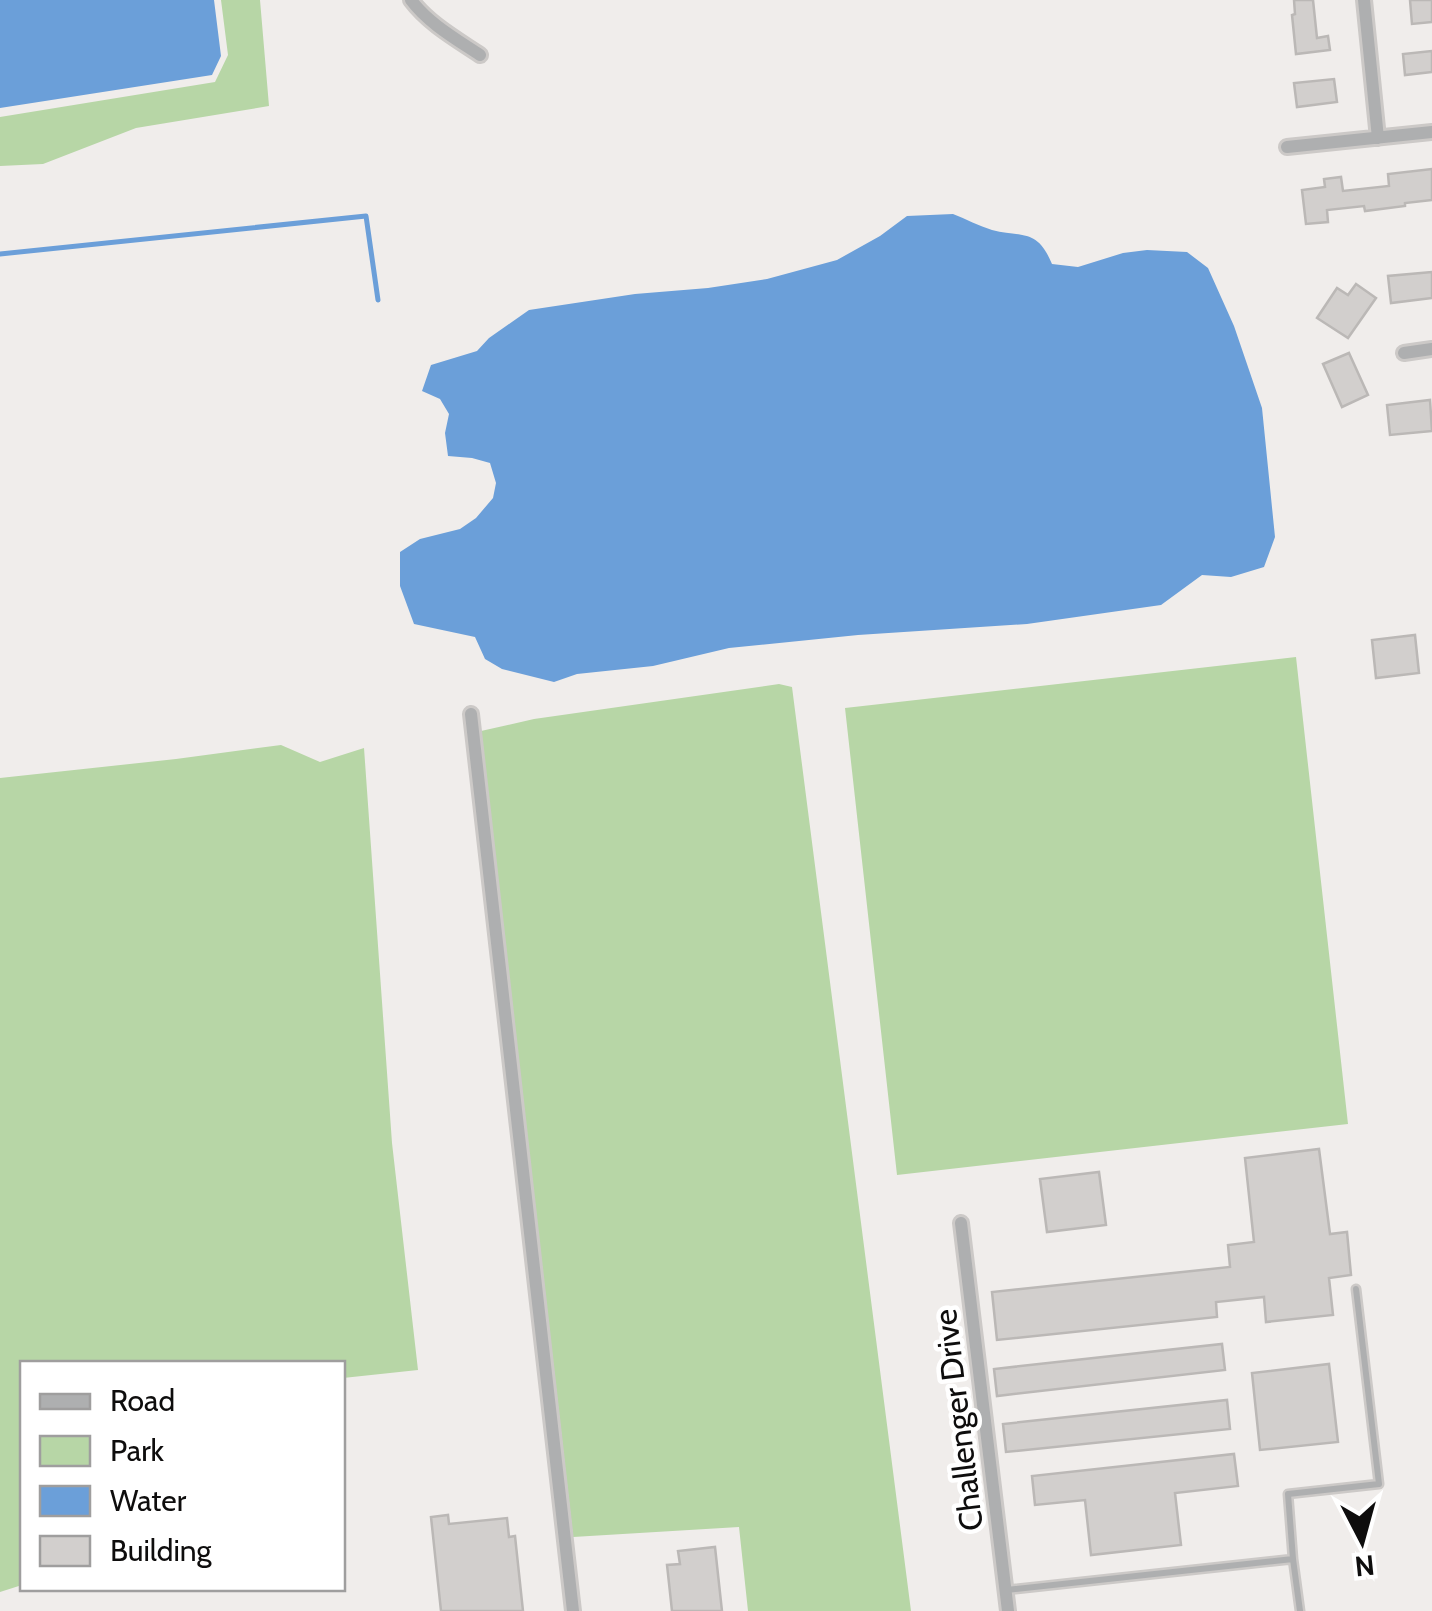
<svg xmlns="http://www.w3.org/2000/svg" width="1432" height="1611" font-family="Cabin,sans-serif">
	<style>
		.green { fill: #b7d6a6 }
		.water { fill: #6b9fd9 }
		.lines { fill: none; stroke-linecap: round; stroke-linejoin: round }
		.stream { stroke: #6b9fd9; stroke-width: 5 }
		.building { fill: #d2cfcd; stroke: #bbb8b6; stroke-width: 2.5 }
		.service-casing { stroke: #ccc9c7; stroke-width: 11 }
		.minor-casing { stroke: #ccc9c7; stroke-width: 18 }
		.service { stroke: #aeafb0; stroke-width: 6 }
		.minor { stroke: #aeafb0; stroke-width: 12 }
		.labels { text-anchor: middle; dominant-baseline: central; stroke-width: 9; stroke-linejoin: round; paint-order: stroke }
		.street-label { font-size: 32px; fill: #0e0d0d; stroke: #fff }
	</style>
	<rect width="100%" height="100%" fill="#f0edeb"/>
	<path class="green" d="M 221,0 L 260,0 L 269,106 L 136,128 L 43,164 L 0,166 L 0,117 L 215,82 L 228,55 Z
		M 1296,657 L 1348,1124 L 897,1175 L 845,708 Z
		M 779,684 L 792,687 L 911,1611 L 748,1611 L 739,1527 L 573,1537 L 481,731 L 534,719 Z
		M 281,745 L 320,762 L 364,748 L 392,1143 L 418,1370 L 343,1378 L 342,1364 L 22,1364 L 22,1585 L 0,1592 L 0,778 L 176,759 Z"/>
	<path class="water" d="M 0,0 L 214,0 L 221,56 L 212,75 L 0,108 Z
		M 953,214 C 966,219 979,226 992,230 C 1023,238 1037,228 1052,264 L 1078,267 L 1123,253 L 1147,250 L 1187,252 L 1208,268 L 1234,326 L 1262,408 L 1275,537 L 1264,567 L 1231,577 L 1202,575 L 1161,605 L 1027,624 L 858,635 L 729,648 L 653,666 L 577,674 L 554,682 L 502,669 L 485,659 L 475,637 L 414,624 L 400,586 L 400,552 L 420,539 L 460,529 L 476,518 L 493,498 L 496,483 L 490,463 L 472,458 L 448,456 L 445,433 L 449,414 L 440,399 L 422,391 L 431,365 L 477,351 L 489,338 L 529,310 L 635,294 L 708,288 L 767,279 L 837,260 L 880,236 L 907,216 Z"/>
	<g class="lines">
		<path class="stream" d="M 0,254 L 366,216 L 378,300"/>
	</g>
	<path class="building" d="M 1294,0 L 1313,0 L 1317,38 L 1328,36 L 1330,50 L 1296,54 L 1292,15 L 1295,14 Z
		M 1410,0 L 1432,0 L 1432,22 L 1412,24 Z
		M 1432,51 L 1432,72 L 1405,75 L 1403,54 Z
		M 1334,79 L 1337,102 L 1297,107 L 1294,83 Z
		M 1432,169 L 1432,200 L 1405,203 L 1405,206 L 1365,211 L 1364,206 L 1327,210 L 1328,222 L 1306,224 L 1302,190 L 1325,187 L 1324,179 L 1341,177 L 1343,191 L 1389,186 L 1388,174 Z
		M 1432,272 L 1432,298 L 1391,303 L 1388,276 Z
		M 1356,284 L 1376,298 L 1348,338 L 1317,318 L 1337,288 L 1348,295 Z
		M 1349,353 L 1368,395 L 1342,407 L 1323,364 Z
		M 1430,400 L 1432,431 L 1390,435 L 1387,405 Z
		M 1415,635 L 1419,673 L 1376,678 L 1372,640 Z
		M 1319,1149 L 1330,1234 L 1347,1232 L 1351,1275 L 1329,1278 L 1333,1315 L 1266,1322 L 1264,1297 L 1216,1302 L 1217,1317 L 997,1340 L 992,1292 L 1230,1267 L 1228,1245 L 1254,1242 L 1245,1158 Z
		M 1099,1172 L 1106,1225 L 1047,1232 L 1040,1179 Z
		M 1222,1344 L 1225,1370 L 997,1396 L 994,1369 Z
		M 1329,1364 L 1338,1442 L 1260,1450 L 1252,1373 Z
		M 1227,1400 L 1230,1429 L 1006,1452 L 1003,1424 Z
		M 1234,1454 L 1238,1486 L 1175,1493 L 1181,1545 L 1091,1555 L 1085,1500 L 1035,1505 L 1032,1476 Z
		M 448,1515 L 449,1524 L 507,1518 L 509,1537 L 515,1536 L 523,1611 L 441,1611 L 431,1517 Z
		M 715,1547 L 722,1611 L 672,1611 L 667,1565 L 680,1564 L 678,1551 Z"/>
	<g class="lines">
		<g class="service-casing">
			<path id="service" d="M 1293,1559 L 1288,1494 L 1379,1484 L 1356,1289
				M 1006,1590 L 1293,1559 L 1300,1611"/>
		</g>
		<g class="minor-casing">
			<path id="minor" d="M 411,0 C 428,23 456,39 480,55
				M 1364,0 L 1378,138
				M 1287,147 L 1432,132
				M 1404,353 L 1432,349
				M 471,714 L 573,1611
				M 961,1223 L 1008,1611"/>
		</g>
		<use href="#service" class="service"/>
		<use href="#minor" class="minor"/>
	</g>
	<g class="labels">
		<g class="street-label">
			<text transform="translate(958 1420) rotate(-97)">Challenger Drive</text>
		</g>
	</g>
	<rect x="20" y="1361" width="325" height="230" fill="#ffffff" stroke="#9f9e9e" stroke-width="2.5"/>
	<rect x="40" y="1394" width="50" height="15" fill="#aeafb0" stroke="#9f9e9e" stroke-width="2.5"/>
	<text x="110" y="1411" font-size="30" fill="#0e0d0d">Road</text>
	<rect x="40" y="1436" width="50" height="30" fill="#b7d6a6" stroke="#9f9e9e" stroke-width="2.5"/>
	<text x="110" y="1461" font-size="30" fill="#0e0d0d">Park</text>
	<rect x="40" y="1486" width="50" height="30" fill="#6b9fd9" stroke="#9f9e9e" stroke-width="2.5"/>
	<text x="110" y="1511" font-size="30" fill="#0e0d0d">Water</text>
	<rect x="40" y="1536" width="50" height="30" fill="#d2cfcd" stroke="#9f9e9e" stroke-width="2.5"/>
	<text x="110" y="1561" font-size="30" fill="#0e0d0d">Building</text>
	<g transform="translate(1362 1541) rotate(174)" stroke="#ffffff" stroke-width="8" paint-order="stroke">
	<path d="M0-8L18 38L0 25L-18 38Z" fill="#0e0d0d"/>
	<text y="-15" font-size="28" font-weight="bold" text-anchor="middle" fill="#0e0d0d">N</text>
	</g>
</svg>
